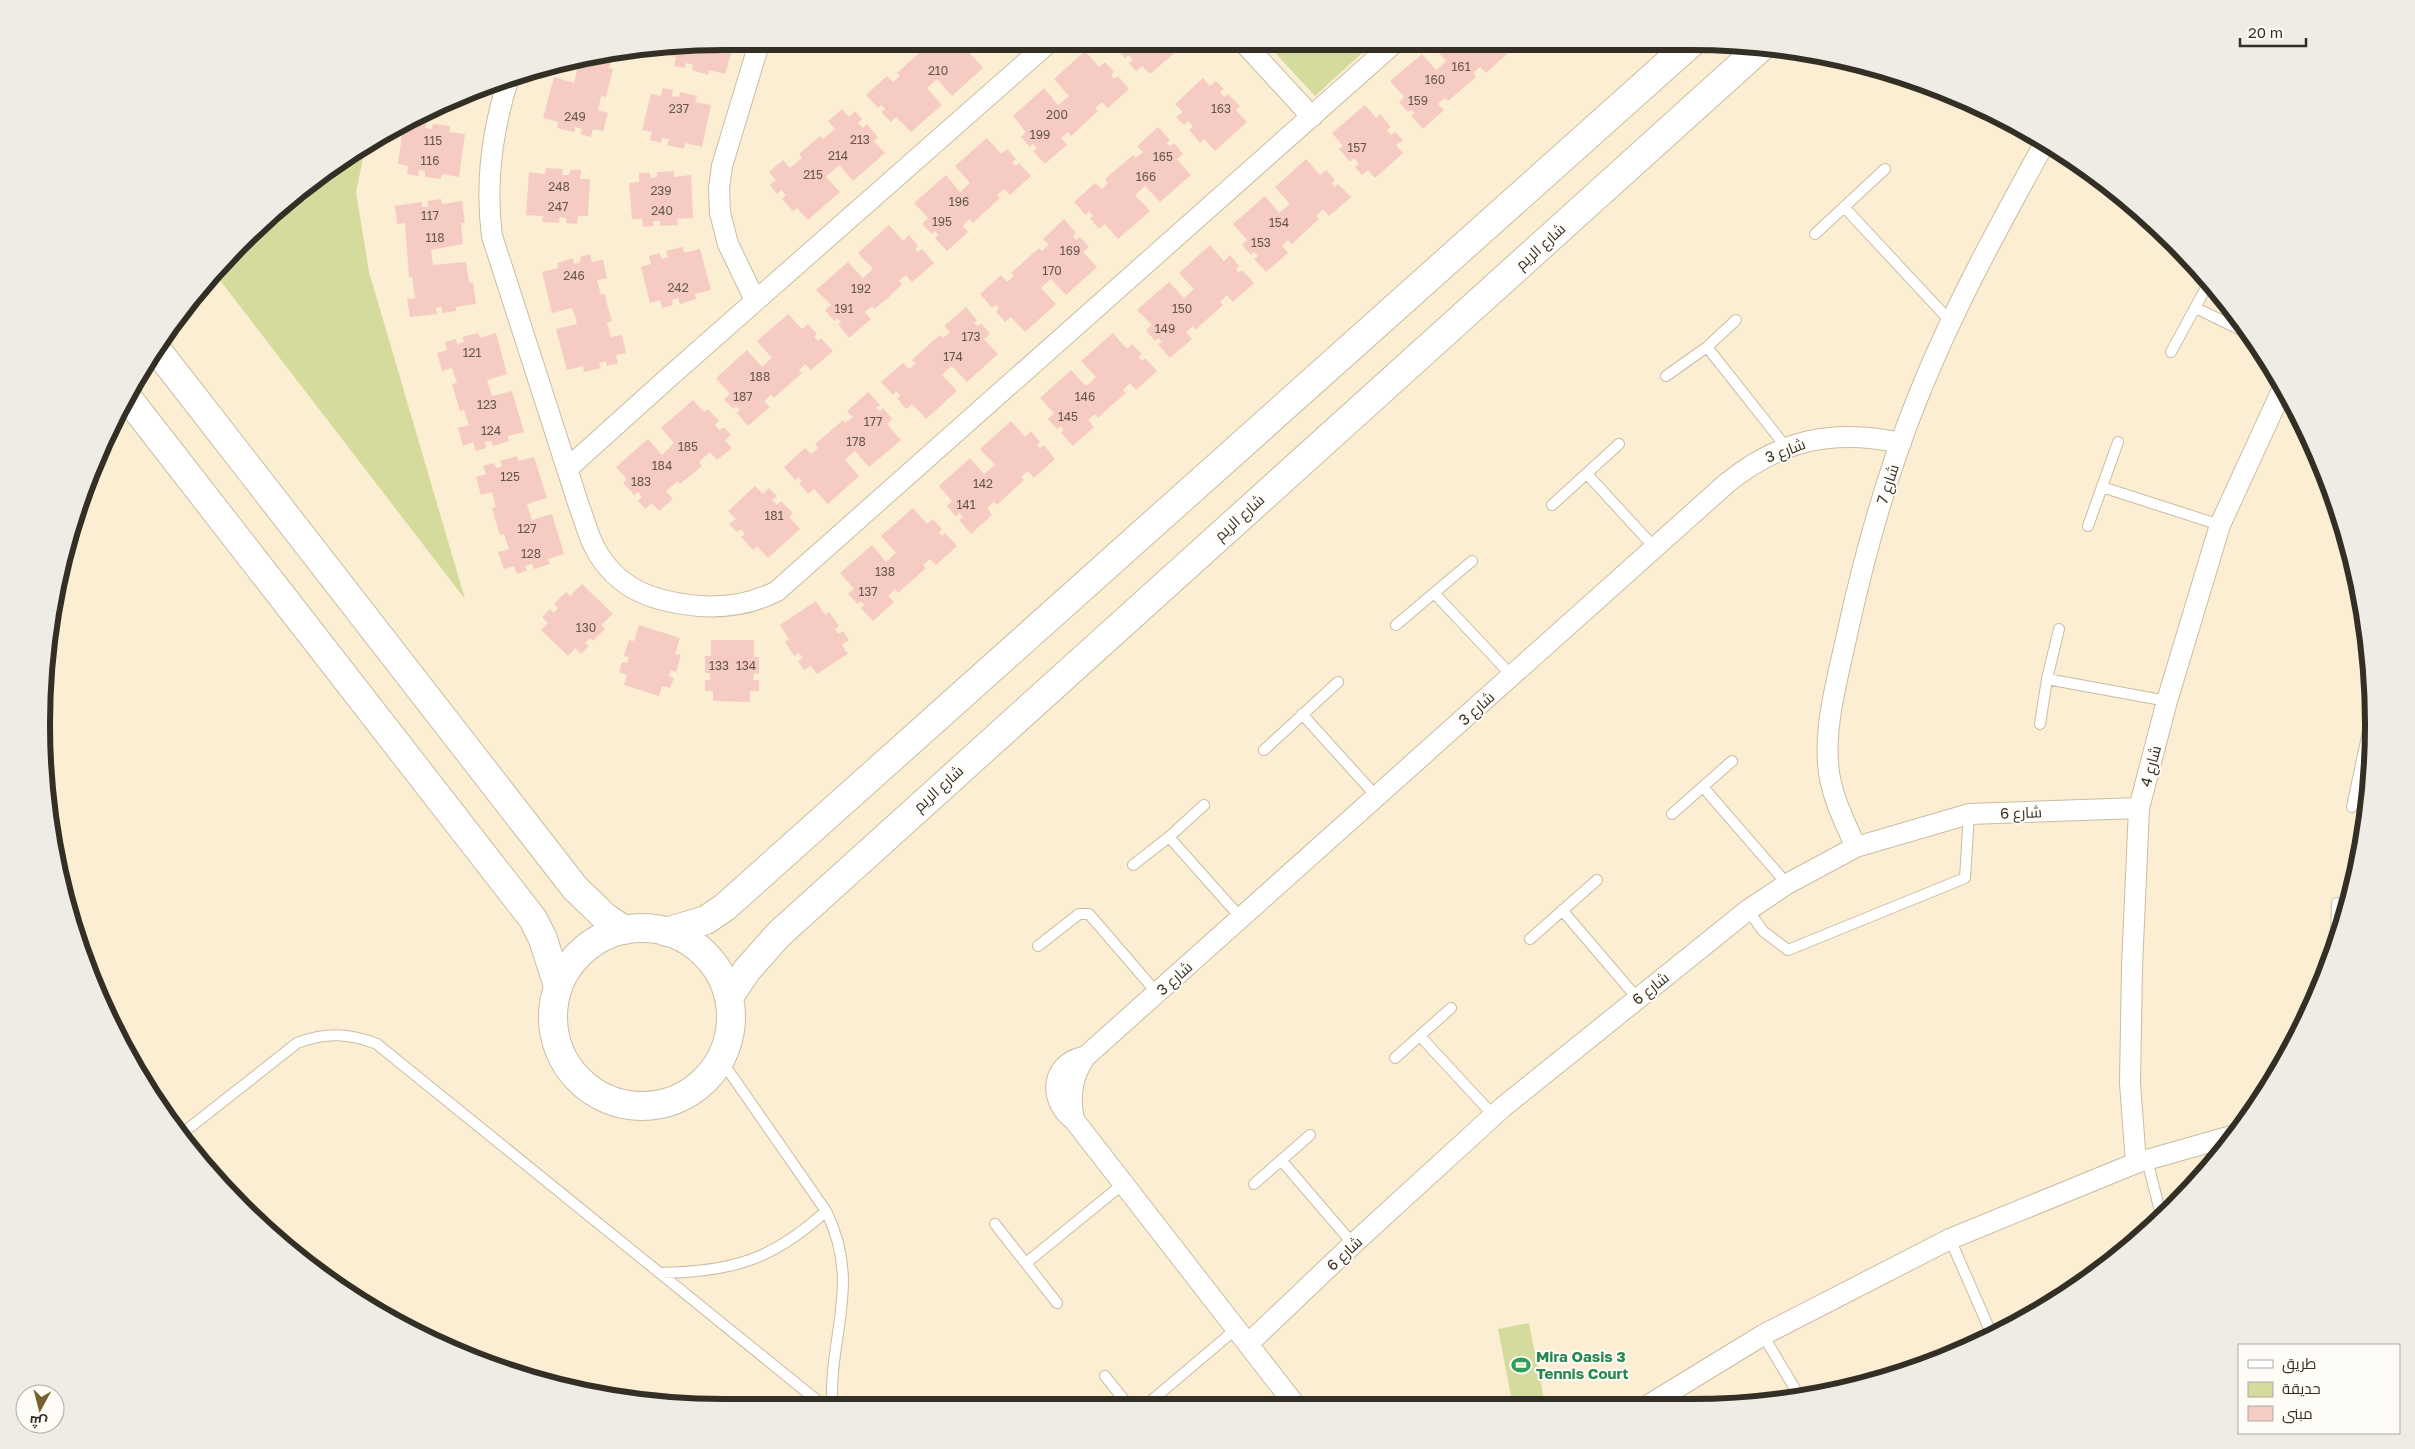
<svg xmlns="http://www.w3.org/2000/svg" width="2415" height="1449" font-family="'Golos Text',Cairo,sans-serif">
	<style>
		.green { fill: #d5da9d }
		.building { fill: #f6cbc3 }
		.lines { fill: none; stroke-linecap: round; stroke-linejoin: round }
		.lane-casing { stroke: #c9bda3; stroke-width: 12 }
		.street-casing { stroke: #c9bda3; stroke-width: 22 }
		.secondary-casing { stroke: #c9bda3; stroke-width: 30 }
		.lane { stroke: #fff; stroke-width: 10 }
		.street { stroke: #fff; stroke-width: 20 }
		.secondary { stroke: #fff; stroke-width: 28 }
		.labels { text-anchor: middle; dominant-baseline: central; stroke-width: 4; stroke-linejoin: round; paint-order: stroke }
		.number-label { font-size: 12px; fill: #64564c }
		.street-label { font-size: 15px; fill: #342f25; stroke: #fefcf6 }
		.leisure-label { font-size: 15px; font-weight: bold; fill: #27864d; stroke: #fefcf6; text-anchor: start }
		.rim { fill: none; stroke: #342f25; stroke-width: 6 }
	</style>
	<rect width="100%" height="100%" fill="#fbeed3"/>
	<path class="green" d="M 1372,44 L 1315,96 L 1268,45 Z
		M 365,148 L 356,192 L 369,272 L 465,599 L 216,275 L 309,182 Z
		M 1529,1323 L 1544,1400 L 1513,1406 L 1498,1329 Z"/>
	<path class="building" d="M 1431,44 L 1497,44 L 1507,54 L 1486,73 L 1480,67 L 1473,73 L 1476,77 L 1448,101 L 1445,98 L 1438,104 L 1444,110 L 1423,129 L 1411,116 L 1415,113 L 1411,110 L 1408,112 L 1399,102 L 1404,97 L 1390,81 L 1422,54 L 1436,70 L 1441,66 L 1446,61 Z
		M 1113,45 L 1173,45 L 1178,50 L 1150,74 L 1142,66 L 1136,71 L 1129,63 L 1133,60 L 1129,55 L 1125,58 Z
		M 934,46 L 973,46 L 975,47 L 969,52 L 983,68 L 952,96 L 937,79 L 927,88 L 942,105 L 911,132 L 896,117 L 891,122 L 881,112 L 885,109 L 881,105 L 878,108 L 866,95 L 887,76 L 893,82 L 900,76 L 897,73 L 925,48 L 928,51 Z
		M 668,47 L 733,47 L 725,74 L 709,70 L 708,75 L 692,70 L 693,65 L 686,63 L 685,68 L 674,66 L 676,57 L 666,55 Z
		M 625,49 L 623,56 L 613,54 L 609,68 L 613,69 L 606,97 L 601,96 L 598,110 L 608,113 L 603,131 L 593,129 L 591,137 L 580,134 L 582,129 L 575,127 L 574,132 L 557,128 L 558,122 L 543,118 L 554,77 L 574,83 L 578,66 L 566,63 Z
		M 1085,51 L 1099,67 L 1105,62 L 1114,72 L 1111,75 L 1114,79 L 1118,76 L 1129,89 L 1108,108 L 1102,102 L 1095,108 L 1098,111 L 1071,136 L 1068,132 L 1061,138 L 1067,145 L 1045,164 L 1033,151 L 1037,148 L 1033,144 L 1030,147 L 1021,137 L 1026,132 L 1013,116 L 1044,88 L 1058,105 L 1064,100 L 1069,96 L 1054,79 Z
		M 1203,78 L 1210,86 L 1216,81 L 1224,89 L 1220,92 L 1224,97 L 1228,94 L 1240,106 L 1236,110 L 1247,122 L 1215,151 L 1204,139 L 1200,143 L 1189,130 L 1193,126 L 1188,121 L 1184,125 L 1176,117 L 1183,112 L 1175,104 Z
		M 483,87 L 480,99 L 464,95 L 462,100 L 455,98 Z
		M 663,88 L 673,90 L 672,96 L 679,97 L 680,92 L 697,96 L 695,102 L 711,105 L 702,147 L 685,143 L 684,149 L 667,145 L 669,139 L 662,138 L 661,143 L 650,140 L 652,132 L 642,130 L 651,94 L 661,96 Z
		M 1365,105 L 1376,118 L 1380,114 L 1391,127 L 1387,130 L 1391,135 L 1395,132 L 1403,140 L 1396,145 L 1403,153 L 1375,178 L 1368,170 L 1362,175 L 1355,167 L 1359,164 L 1354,158 L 1350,162 L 1339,149 L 1343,146 L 1332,133 Z
		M 842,109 L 849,117 L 855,111 L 862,119 L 858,123 L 863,128 L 867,124 L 878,137 L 874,141 L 885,153 L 853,181 L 839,165 L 826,177 L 840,192 L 808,220 L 797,208 L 793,211 L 782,199 L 786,195 L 781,190 L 777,194 L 770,185 L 776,180 L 769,172 L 783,160 L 790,168 L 802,158 L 799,154 L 820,136 L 823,139 L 835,129 L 828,121 Z
		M 415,121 L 426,123 L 425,128 L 432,129 L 433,124 L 450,126 L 449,132 L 465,134 L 459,177 L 442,174 L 441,179 L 425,177 L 425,171 L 419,170 L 418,176 L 407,174 L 408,166 L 398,164 L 403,128 L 414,129 Z
		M 1158,127 L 1170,140 L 1167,143 L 1170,146 L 1174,143 L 1183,154 L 1177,159 L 1191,175 L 1160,202 L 1145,186 L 1135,195 L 1150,211 L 1118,239 L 1105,224 L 1099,229 L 1090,218 L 1093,216 L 1089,211 L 1086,215 L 1074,202 L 1095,183 L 1102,189 L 1108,183 L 1105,179 L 1133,155 L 1136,158 L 1143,152 L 1137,146 Z
		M 987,138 L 1001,154 L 1007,149 L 1016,159 L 1012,162 L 1016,166 L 1019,163 L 1031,176 L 1010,195 L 1004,189 L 997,195 L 1000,198 L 973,223 L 969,219 L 963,226 L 968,232 L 947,251 L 935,238 L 938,235 L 935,231 L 932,234 L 922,224 L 928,218 L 914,203 L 946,175 L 960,192 L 970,183 L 955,166 Z
		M 1306,159 L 1320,175 L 1326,170 L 1335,180 L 1332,183 L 1335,187 L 1338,184 L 1351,197 L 1329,216 L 1323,209 L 1316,216 L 1319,219 L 1292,244 L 1288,240 L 1282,246 L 1288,253 L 1266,272 L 1254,259 L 1258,256 L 1254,252 L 1251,255 L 1242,245 L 1247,240 L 1233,224 L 1265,196 L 1279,213 L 1285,208 L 1290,204 L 1275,187 Z
		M 546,168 L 563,169 L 562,175 L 569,175 L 570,170 L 581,170 L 580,179 L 590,179 L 588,216 L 578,216 L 577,224 L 566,223 L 566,218 L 560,217 L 559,223 L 542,222 L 543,216 L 526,215 L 529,172 L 545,174 Z
		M 674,171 L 674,177 L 691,175 L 693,218 L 677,219 L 678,225 L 660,226 L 660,221 L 653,221 L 654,226 L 643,227 L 642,219 L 632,219 L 629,183 L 639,182 L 639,173 L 650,173 L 650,178 L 657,177 L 657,172 Z
		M 441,199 L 442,204 L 462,201 L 465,223 L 461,223 L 463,244 L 431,250 L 433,265 L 466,262 L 469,283 L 473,282 L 476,304 L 456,307 L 456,311 L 442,313 L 442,307 L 436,308 L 437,314 L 410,317 L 407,299 L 415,298 L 412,277 L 409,277 L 405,223 L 397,224 L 395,206 L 422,202 L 422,207 L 428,207 L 428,201 Z
		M 1064,219 L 1076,233 L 1073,236 L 1076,240 L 1080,237 L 1089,247 L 1083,252 L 1097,267 L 1066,295 L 1051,279 L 1041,288 L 1056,304 L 1025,332 L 1011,317 L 1005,322 L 996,312 L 999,308 L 996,305 L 992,308 L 980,294 L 1001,275 L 1007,282 L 1014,276 L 1011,273 L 1039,248 L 1042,251 L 1049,245 L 1043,239 Z
		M 889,225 L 903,241 L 909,235 L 918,246 L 915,249 L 918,252 L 922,249 L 934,263 L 912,282 L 906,275 L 899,281 L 902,284 L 889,297 L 874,309 L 872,306 L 865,312 L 871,319 L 849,338 L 838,324 L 841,322 L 837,318 L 834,321 L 825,310 L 831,305 L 816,290 L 848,262 L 863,278 L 873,269 L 858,253 Z
		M 1210,245 L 1224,261 L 1230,255 L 1239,266 L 1236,269 L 1239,273 L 1242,270 L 1254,283 L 1233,302 L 1227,295 L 1220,302 L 1223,305 L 1195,330 L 1193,326 L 1186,332 L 1192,339 L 1170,358 L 1158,344 L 1162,342 L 1158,338 L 1155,341 L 1146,330 L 1152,325 L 1137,310 L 1169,282 L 1184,298 L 1194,289 L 1179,273 Z
		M 683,247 L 684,253 L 700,249 L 711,290 L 695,294 L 696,299 L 680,304 L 678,298 L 672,300 L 673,305 L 662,308 L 660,300 L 650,303 L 641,267 L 651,264 L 649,256 L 660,253 L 661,259 L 668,257 L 666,251 Z
		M 590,254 L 592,262 L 603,260 L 607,278 L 597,280 L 601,295 L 605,294 L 608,308 L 612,321 L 607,323 L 611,337 L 622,335 L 626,353 L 616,355 L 618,363 L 607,366 L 606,361 L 599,363 L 601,368 L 584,372 L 583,366 L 567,370 L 556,329 L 577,324 L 575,316 L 572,308 L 552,313 L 542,272 L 558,268 L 557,263 L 573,258 L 574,264 L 581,262 L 580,257 Z
		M 966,307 L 977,320 L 974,323 L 978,326 L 981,323 L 990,334 L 984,339 L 998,354 L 967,382 L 952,366 L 947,370 L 942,375 L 957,391 L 926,419 L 912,404 L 906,409 L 897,398 L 900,396 L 897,391 L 893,395 L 881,382 L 903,363 L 909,369 L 916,363 L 912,360 L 926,347 L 940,335 L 943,338 L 950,332 L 944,326 Z
		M 788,314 L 802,329 L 808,324 L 817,334 L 814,337 L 818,341 L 821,338 L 833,351 L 811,370 L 805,364 L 799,370 L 802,373 L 774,398 L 771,395 L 764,401 L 770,407 L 748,426 L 737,413 L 740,410 L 736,406 L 733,409 L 724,399 L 730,394 L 716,378 L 747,350 L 762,367 L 767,362 L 772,358 L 757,341 Z
		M 478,333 L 480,338 L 496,333 L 507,374 L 487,380 L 492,396 L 512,391 L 524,432 L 508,436 L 509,441 L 493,446 L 491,441 L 485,442 L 486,448 L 476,451 L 473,442 L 463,446 L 458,428 L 469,425 L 464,410 L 460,411 L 452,384 L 457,383 L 452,368 L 442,371 L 437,353 L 447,350 L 445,342 L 456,339 L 457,344 L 464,342 L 462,337 Z
		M 1113,333 L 1127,349 L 1132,344 L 1142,354 L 1138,357 L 1142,361 L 1145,358 L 1157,371 L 1136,390 L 1130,383 L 1123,390 L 1126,393 L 1112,405 L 1098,418 L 1095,414 L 1088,420 L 1094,427 L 1073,446 L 1061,433 L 1064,430 L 1061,426 L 1057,429 L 1048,419 L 1054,413 L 1040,398 L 1071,370 L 1086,386 L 1091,382 L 1096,377 L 1081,361 Z
		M 868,392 L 880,405 L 876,408 L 880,411 L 883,408 L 892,419 L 887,424 L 901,440 L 869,467 L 855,451 L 850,455 L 845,460 L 859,476 L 828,504 L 814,489 L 808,494 L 799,483 L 802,481 L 799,477 L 795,480 L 784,467 L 805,448 L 811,454 L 818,448 L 815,444 L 843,420 L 845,423 L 853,417 L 847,411 Z
		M 693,400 L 704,412 L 708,409 L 719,421 L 715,425 L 719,430 L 724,427 L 731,435 L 725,440 L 732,448 L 717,460 L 710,452 L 699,462 L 702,466 L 680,484 L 678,481 L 666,491 L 673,499 L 659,511 L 652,503 L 645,509 L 638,501 L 642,497 L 638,492 L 634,495 L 623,483 L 627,479 L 616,467 L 648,439 L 662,455 L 674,443 L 661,428 Z
		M 1011,421 L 1025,437 L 1031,431 L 1040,442 L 1037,445 L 1040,448 L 1044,445 L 1055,459 L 1034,478 L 1028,471 L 1021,477 L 1024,480 L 1010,493 L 997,505 L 994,502 L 987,508 L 992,515 L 971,534 L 959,520 L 963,517 L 959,513 L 956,517 L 947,506 L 952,501 L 939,486 L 970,458 L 984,474 L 995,465 L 980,449 Z
		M 517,456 L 518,461 L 534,457 L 547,498 L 527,504 L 532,520 L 552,514 L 564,554 L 548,559 L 550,564 L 534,569 L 532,564 L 525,566 L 527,571 L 517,574 L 514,566 L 504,569 L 498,552 L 509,549 L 504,534 L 500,535 L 492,508 L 496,507 L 492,492 L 481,495 L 476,477 L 486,474 L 483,466 L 494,463 L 496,468 L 502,466 L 500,461 Z
		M 755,486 L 763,494 L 769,488 L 777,496 L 772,500 L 777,505 L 781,501 L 793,513 L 789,517 L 800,529 L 768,558 L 757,546 L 753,550 L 741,537 L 745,534 L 741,529 L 737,532 L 729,524 L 736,519 L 728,511 Z
		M 913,508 L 927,524 L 933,519 L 942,529 L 939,532 L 942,536 L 945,533 L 957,546 L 936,565 L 930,559 L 923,565 L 926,568 L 898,593 L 895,589 L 888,596 L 894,602 L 873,621 L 861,608 L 864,605 L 861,601 L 858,604 L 848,594 L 854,589 L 840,573 L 872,545 L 886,562 L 896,553 L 881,536 Z
		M 582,584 L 613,614 L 601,625 L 605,629 L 593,641 L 590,638 L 585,643 L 589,646 L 581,654 L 575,648 L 568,656 L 541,630 L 548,623 L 542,617 L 550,609 L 554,613 L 558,608 L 554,604 L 566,592 L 570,596 Z
		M 816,601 L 825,615 L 829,612 L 839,626 L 835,629 L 838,634 L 843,631 L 849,640 L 842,645 L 848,654 L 817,674 L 811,666 L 804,670 L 798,661 L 803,658 L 799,653 L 794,656 L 785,642 L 789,639 L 780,625 Z
		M 639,625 L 680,638 L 675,654 L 681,655 L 676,672 L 671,670 L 669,676 L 674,678 L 670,688 L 662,686 L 659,696 L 624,685 L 627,675 L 619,672 L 622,662 L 627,663 L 629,657 L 624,656 L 629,640 L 634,641 Z
		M 711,640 L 754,640 L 754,657 L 759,657 L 759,674 L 754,673 L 753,680 L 759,680 L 759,691 L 750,691 L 750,702 L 713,701 L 713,691 L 705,691 L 705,680 L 710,680 L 710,673 L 705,673 L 705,656 L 711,656 Z"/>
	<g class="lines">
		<g class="lane-casing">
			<path id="lane" d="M 1844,207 L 1951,322
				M 1815,234 L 1885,169
				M 2196,308 L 2249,334
				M 1707,347 L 1786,447
				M 2171,352 L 2208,284
				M 1666,376 L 1707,347 L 1736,320
				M 1587,474 L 1654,547
				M 2102,487 L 2220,525
				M 1552,505 L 1619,444
				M 2088,526 L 2118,442
				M 1435,594 L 1512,676
				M 1396,625 L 1472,561
				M 2047,679 L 2167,701
				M 1302,714 L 1377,797
				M 2040,724 L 2047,679 L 2059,629
				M 1264,750 L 1338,682
				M 1703,787 L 1787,884
				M 2352,807 L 2372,713
				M 1672,814 L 1732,761
				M 1169,837 L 1241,918
				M 1133,865 L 1169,837 L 1204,805
				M 1562,910 L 1638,999
				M 1748,910 L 1763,931 L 1788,950 L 1965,878 L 1969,814
				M 1530,939 L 1597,880
				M 2336,939 L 2337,903
				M 1038,946 L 1079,914 L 1089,914 L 1157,993
				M 1420,1036 L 1493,1115
				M 1395,1058 L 1451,1008
				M 721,1060 L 826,1211 C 862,1284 829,1333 832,1406
				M 179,1136 L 297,1043 C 326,1032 349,1033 377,1044 L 824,1406
				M 1281,1160 L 1353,1244
				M 2147,1160 L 2161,1215
				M 1254,1184 L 1310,1135
				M 995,1224 L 1057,1303
				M 1950,1239 L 1992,1335
				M 1026,1263 L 1123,1184
				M 660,1273 C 731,1272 773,1260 826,1211
				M 1763,1335 L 1798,1394
				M 1105,1376 L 1129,1406
				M 1145,1406 L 1236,1329"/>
		</g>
		<g class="street-casing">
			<path id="street" d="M 1246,45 L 1312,117
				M 509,77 C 493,127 485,183 492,236 L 580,509 C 585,521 588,536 595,548 C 617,590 655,602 699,606 C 727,608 752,604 777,591 L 1393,44
				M 755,300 L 728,244 L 720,213 L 719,188 L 722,166 L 758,47
				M 567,469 L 668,378 L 1046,45
				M 1856,847 C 1845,823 1833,799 1829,773 C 1823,729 1837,681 1846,639 C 1864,556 1886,475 1918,397 C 1953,309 1999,226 2044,144
				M 1083,1057 C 1049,1065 1049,1102 1074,1120 L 1296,1406
				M 1074,1120 C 1069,1096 1072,1077 1085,1057 L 1727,483 C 1780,440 1833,428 1901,443
				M 2136,1163 L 2130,1083 L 2132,967 L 2139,808 L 2167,701 L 2220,525 L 2282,390
				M 1248,1344 L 1353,1244 L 1503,1107 L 1748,910 L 1787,884 L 1856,847 L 1969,814 L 2139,808
				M 1647,1406 L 1763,1335 L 1950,1239 L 2136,1163 L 2231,1136"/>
		</g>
		<g class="secondary-casing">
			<path id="secondary" d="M 157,350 L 575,888 L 605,917 L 624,930
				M 127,397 L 533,919 L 543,939 L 558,986
				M553 1017a89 89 0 1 1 178 0a89 89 0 1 1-178 0Z
				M 666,932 L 706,920 L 725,907 L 1691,43
				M 729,997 L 747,970 L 779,934 L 1760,48"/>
		</g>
		<use href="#lane" class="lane"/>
		<use href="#street" class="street"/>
		<use href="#secondary" class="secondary"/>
	</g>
	<defs>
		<g id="stadium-bare" transform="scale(1.5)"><path d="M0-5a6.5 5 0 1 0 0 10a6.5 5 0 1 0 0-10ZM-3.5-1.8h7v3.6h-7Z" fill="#2e9e5b" stroke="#fefcf6" stroke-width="2.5" paint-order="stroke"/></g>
	</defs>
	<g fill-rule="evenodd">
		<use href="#stadium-bare" x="1521" y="1365"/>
	</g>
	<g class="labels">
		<g class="number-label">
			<text x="1461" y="66">161</text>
			<text x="938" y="70">210</text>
			<text x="1435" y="79">160</text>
			<text x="1418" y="100">159</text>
			<text x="679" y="108">237</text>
			<text x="1221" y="108">163</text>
			<text x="1057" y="114">200</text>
			<text x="575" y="116">249</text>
			<text x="1040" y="134">199</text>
			<text x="860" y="139">213</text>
			<text x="433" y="140">115</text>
			<text x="1357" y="147">157</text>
			<text x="838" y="155">214</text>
			<text x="1163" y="156">165</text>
			<text x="430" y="160">116</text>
			<text x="813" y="174">215</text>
			<text x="1146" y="176">166</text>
			<text x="559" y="186">248</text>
			<text x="661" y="190">239</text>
			<text x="959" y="201">196</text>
			<text x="558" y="206">247</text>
			<text x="662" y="210">240</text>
			<text x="430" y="215">117</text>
			<text x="942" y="221">195</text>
			<text x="1279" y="222">154</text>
			<text x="435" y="237">118</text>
			<text x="1261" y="242">153</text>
			<text x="1070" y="250">169</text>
			<text x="1052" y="270">170</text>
			<text x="574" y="275">246</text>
			<text x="678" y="287">242</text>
			<text x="861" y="288">192</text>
			<text x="844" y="308">191</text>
			<text x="1182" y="308">150</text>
			<text x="1165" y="328">149</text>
			<text x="971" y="336">173</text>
			<text x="472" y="352">121</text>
			<text x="953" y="356">174</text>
			<text x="760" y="376">188</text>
			<text x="743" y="396">187</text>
			<text x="1085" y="396">146</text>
			<text x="487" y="404">123</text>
			<text x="1068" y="416">145</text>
			<text x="873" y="421">177</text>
			<text x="491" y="430">124</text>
			<text x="856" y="441">178</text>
			<text x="688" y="446">185</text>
			<text x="662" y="465">184</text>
			<text x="510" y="476">125</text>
			<text x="641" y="481">183</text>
			<text x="983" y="483">142</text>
			<text x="966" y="504">141</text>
			<text x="774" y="515">181</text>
			<text x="527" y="528">127</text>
			<text x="531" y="553">128</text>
			<text x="885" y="571">138</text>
			<text x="868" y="591">137</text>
			<text x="586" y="627">130</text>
			<text x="719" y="665">133</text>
			<text x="746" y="665">134</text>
		</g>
		<g class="street-label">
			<text transform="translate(1540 246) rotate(-42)">شارع الريم</text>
			<text transform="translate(1785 450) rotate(-21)">شارع 3</text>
			<text transform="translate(1887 484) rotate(-72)">شارع 7</text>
			<text transform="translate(1239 517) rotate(-42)">شارع الريم</text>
			<text transform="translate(1476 708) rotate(-42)">شارع 3</text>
			<text transform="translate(2150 766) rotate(-75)">شارع 4</text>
			<text transform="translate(938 788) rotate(-42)">شارع الريم</text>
			<text transform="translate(2021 812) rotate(-2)">شارع 6</text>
			<text transform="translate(1174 978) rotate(-42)">شارع 3</text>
			<text transform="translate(1650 988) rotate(-39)">شارع 6</text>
			<text transform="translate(1344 1253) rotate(-43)">شارع 6</text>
		</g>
		<g class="leisure-label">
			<text x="1536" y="1356">Mira Oasis 3<tspan x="1536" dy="17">Tennis Court</tspan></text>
		</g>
	</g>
	<path d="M0 0H2415V1449H0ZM724 50H1691A674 674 0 0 1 2365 724V725A674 674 0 0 1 1691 1399H724A674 674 0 0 1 50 725V724A674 674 0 0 1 724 50Z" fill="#eeece5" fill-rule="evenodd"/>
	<path class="rim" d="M724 50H1691A674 674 0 0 1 2365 724V725A674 674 0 0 1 1691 1399H724A674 674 0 0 1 50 725V724A674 674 0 0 1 724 50Z"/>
	<rect x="2238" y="1344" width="162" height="90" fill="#fefcf6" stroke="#adaaa2"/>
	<rect x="2248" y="1360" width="25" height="8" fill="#ffffff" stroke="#adaaa2"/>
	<text x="2282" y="1369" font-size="15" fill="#342f25">طريق</text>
	<rect x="2248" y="1382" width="25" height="15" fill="#d5da9d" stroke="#adaaa2"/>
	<text x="2282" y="1394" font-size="15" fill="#342f25">حديقة</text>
	<rect x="2248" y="1406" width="25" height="15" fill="#f6cbc3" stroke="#adaaa2"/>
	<text x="2282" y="1419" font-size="15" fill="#342f25">مبنى</text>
	<g transform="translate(40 1409) rotate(187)"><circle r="24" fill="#fefcf6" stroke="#adaaa2"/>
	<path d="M0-4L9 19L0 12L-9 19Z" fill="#766030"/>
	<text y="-8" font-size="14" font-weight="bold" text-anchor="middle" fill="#342f25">ش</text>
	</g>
	<path d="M2240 38v8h66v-8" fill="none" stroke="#342f25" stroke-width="2.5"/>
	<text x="2248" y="38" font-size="15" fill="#342f25" stroke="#fefcf6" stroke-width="4" paint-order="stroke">20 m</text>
</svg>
